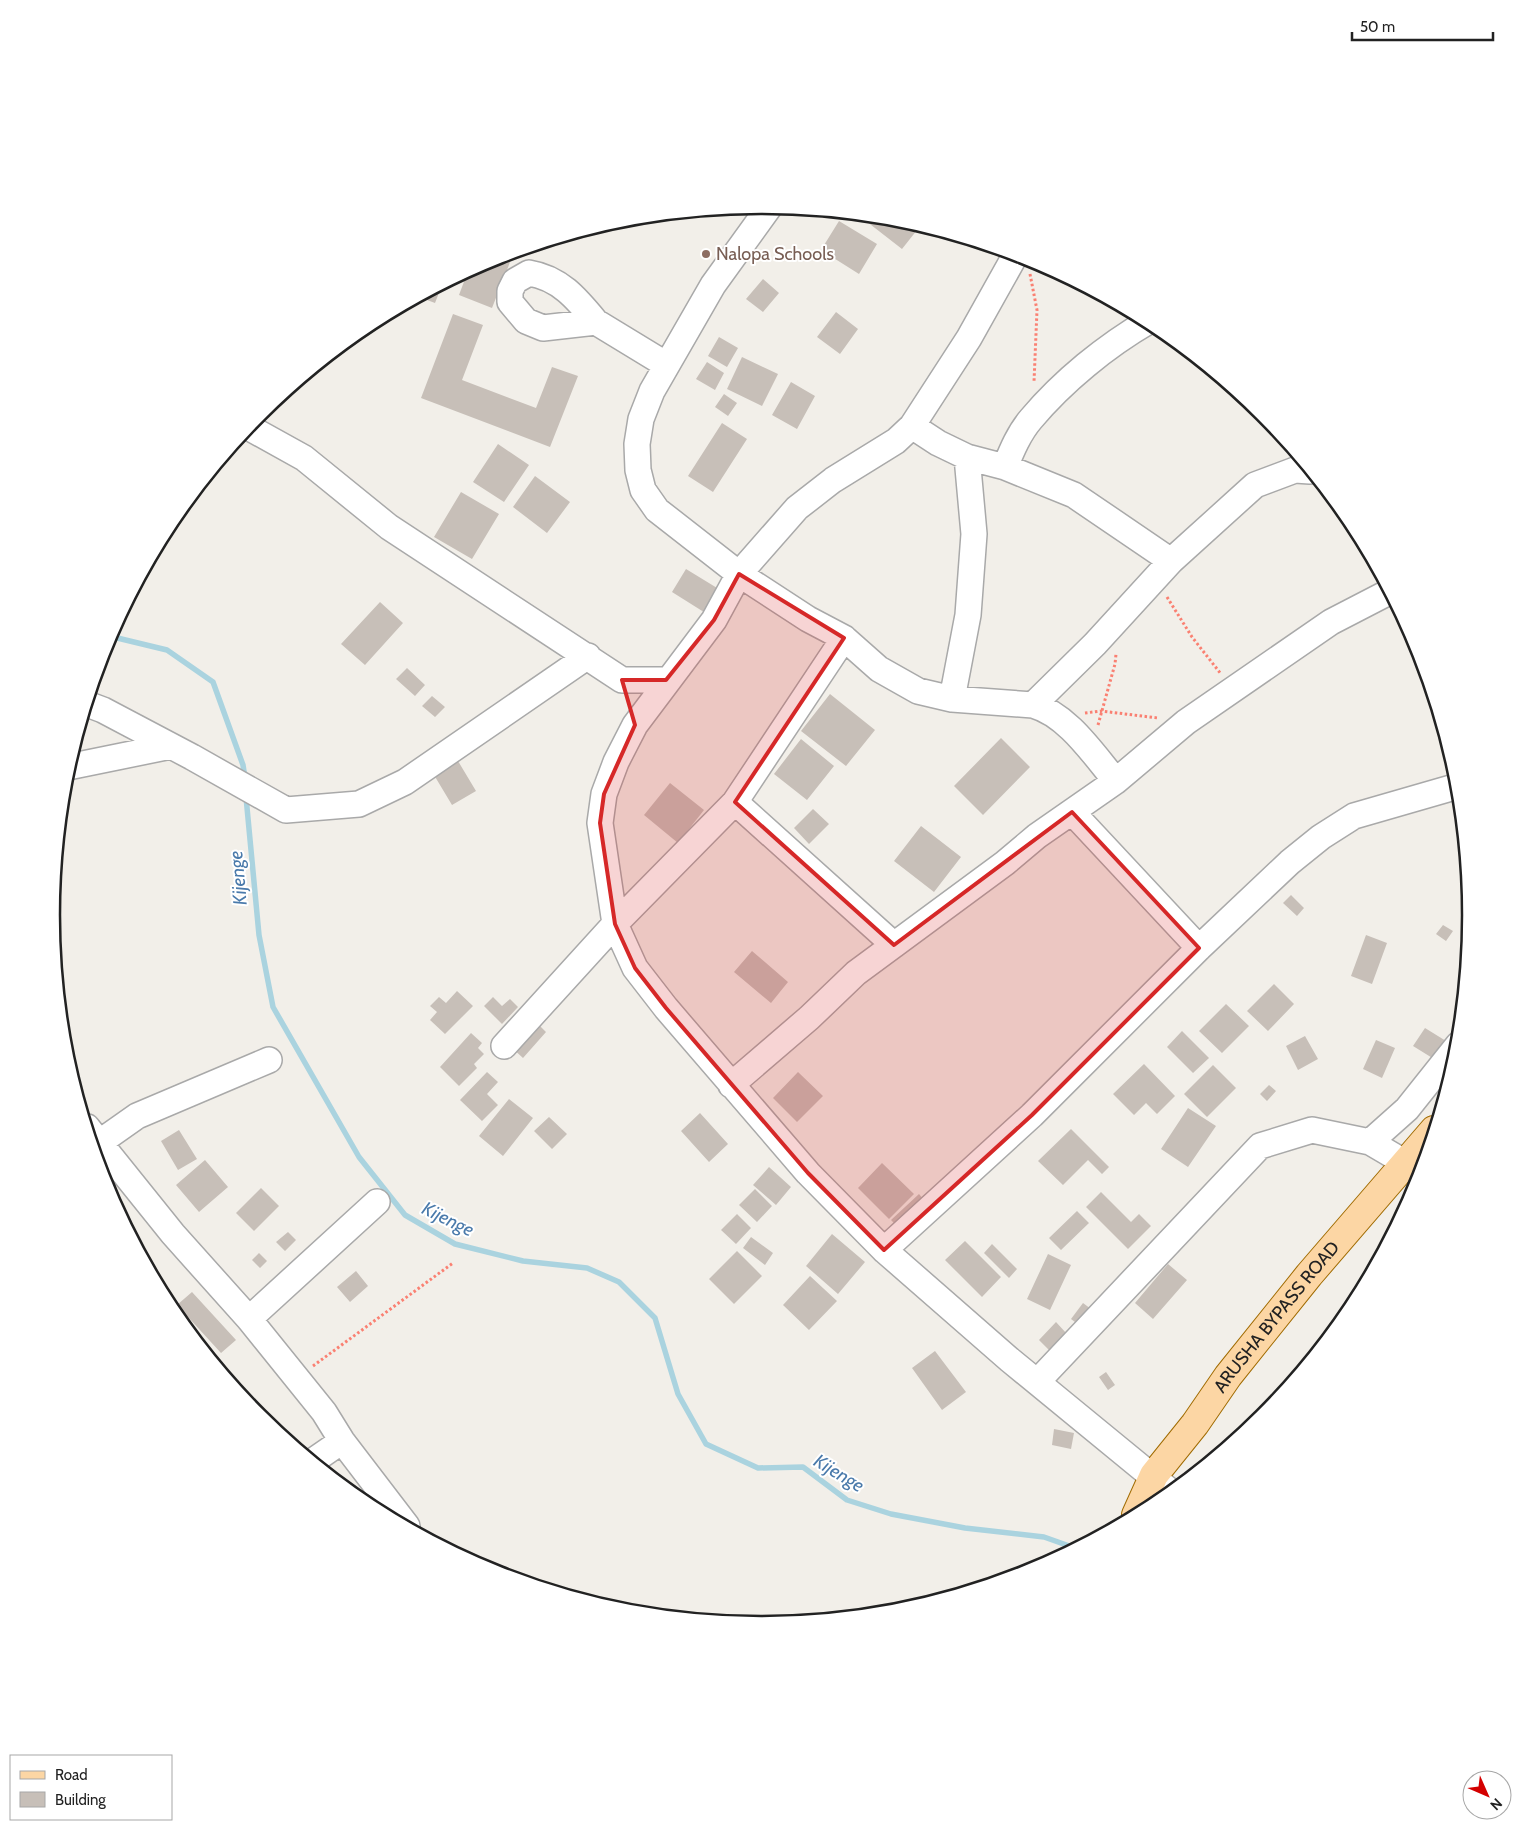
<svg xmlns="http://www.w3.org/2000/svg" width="1522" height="1830" font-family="Cabin,sans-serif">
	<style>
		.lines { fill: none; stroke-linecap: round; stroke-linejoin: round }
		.stream { stroke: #aad3df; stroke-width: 5.5 }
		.building { fill: #c7bfb8 }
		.minor-casing { stroke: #a9a9a9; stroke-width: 28 }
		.major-casing { stroke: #a06b00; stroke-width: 30 }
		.path { stroke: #fa8072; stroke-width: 3; stroke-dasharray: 2.5 2.5; stroke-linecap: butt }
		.minor { stroke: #fff; stroke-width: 25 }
		.major { stroke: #fcd6a4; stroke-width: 28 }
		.marked { fill: #d62828; fill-opacity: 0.2; stroke: #d62828; stroke-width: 4; stroke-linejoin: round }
		.education-dot { fill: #8d6e63; stroke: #fff; stroke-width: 2 }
		.labels { text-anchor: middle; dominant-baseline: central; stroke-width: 4; stroke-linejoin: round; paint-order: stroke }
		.education-label { font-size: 18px; fill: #785e54; stroke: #fff; text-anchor: start }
		.street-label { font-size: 18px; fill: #222; stroke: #fff }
		.water-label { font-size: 19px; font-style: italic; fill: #4a7aab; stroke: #fff }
		.rim { fill: none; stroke: #222; stroke-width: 2.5 }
	</style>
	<rect width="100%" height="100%" fill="#f2efe9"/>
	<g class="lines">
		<path class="stream" d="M 109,636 L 167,650 L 213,682 L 243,765 L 245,778
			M 246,797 L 259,935 L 273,1007 L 359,1157 L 405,1215 L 455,1244 L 523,1261 L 587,1268 L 619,1282 L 655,1318 L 678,1394 L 706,1444 L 758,1468 L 803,1467 L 847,1500 L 891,1514 L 965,1528 L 1044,1537 L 1075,1548"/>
	</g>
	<path class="building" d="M 870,216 L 900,219 L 921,225 L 902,249 L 866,221 Z
		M 839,221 L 877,244 L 859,274 L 821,250 Z
		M 514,252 L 492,308 L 459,295 L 468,271 L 490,259 Z
		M 763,279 L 779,293 L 763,312 L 746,299 Z
		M 442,285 L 435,303 L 419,297 Z
		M 836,312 L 858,329 L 840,354 L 817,337 Z
		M 453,314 L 483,325 L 462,380 L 536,408 L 552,367 L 578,376 L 550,447 L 421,398 Z
		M 719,337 L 738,348 L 727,367 L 708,356 Z
		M 742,357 L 778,374 L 762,406 L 727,389 Z
		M 707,362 L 724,373 L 715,390 L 696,379 Z
		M 791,382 L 815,396 L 797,429 L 772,415 Z
		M 724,394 L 737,403 L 728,416 L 715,407 Z
		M 722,423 L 747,439 L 713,492 L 688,476 Z
		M 498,444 L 529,465 L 504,502 L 473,482 Z
		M 535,476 L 570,502 L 547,533 L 513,507 Z
		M 461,492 L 499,514 L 472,559 L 434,537 Z
		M 686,569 L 722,591 L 707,614 L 672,592 Z
		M 380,602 L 403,623 L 365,665 L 341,644 Z
		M 407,668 L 425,685 L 415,696 L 396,679 Z
		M 830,694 L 875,730 L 846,766 L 801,731 Z
		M 432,696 L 445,707 L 435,717 L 422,706 Z
		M 1001,738 L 1030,767 L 983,815 L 954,786 Z
		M 801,739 L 834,766 L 807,800 L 774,774 Z
		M 458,761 L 476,791 L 452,805 L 434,775 Z
		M 670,783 L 704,810 L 678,843 L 644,815 Z
		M 813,809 L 829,824 L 809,844 L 794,828 Z
		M 921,826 L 961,857 L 934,892 L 894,861 Z
		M 1291,895 L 1304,908 L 1297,916 L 1283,903 Z
		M 1443,925 L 1453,931 L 1446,941 L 1436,934 Z
		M 1366,935 L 1387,943 L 1372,984 L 1351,976 Z
		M 752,951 L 788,982 L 771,1003 L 734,972 Z
		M 1274,984 L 1294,1004 L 1268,1031 L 1247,1011 Z
		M 457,991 L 473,1006 L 445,1034 L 430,1020 L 437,1012 L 430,1006 L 439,997 L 446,1003 Z
		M 493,997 L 502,1006 L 510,999 L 518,1007 L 502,1024 L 484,1006 Z
		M 1226,1004 L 1249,1026 L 1222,1053 L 1199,1031 Z
		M 535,1021 L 546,1032 L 523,1058 L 511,1047 Z
		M 1425,1028 L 1446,1041 L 1434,1059 L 1413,1046 Z
		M 1182,1031 L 1209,1058 L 1193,1073 L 1167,1047 Z
		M 471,1033 L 482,1043 L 478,1048 L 484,1054 L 474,1064 L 477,1068 L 459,1086 L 440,1067 Z
		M 1305,1036 L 1318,1059 L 1298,1070 L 1286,1046 Z
		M 1376,1040 L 1395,1048 L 1382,1078 L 1363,1069 Z
		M 1144,1064 L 1175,1096 L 1157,1114 L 1146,1103 L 1134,1115 L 1113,1094 Z
		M 1213,1065 L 1236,1088 L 1207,1117 L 1184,1094 Z
		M 487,1072 L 498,1082 L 487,1094 L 498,1105 L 482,1121 L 460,1100 Z
		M 798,1072 L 823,1096 L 797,1122 L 773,1098 Z
		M 1269,1085 L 1276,1091 L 1267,1101 L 1260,1094 Z
		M 509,1099 L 533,1118 L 503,1156 L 479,1136 Z
		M 1188,1108 L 1216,1126 L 1188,1167 L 1161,1149 Z
		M 700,1113 L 728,1144 L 709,1162 L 681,1131 Z
		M 549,1117 L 567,1134 L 552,1149 L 534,1131 Z
		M 1071,1129 L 1109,1167 L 1102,1174 L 1088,1160 L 1063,1185 L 1038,1161 Z
		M 179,1130 L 197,1159 L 178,1170 L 161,1141 Z
		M 205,1160 L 228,1187 L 199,1212 L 176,1185 Z
		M 882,1163 L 914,1194 L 889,1219 L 858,1188 Z
		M 769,1167 L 791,1187 L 776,1205 L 753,1185 Z
		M 261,1188 L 279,1206 L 254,1231 L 236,1213 Z
		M 755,1189 L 772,1206 L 757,1222 L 739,1205 Z
		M 1101,1192 L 1131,1222 L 1139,1214 L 1151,1226 L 1128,1249 L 1086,1207 Z
		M 919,1194 L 929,1206 L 902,1231 L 891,1220 Z
		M 1077,1211 L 1089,1223 L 1061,1250 L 1049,1238 Z
		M 737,1214 L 751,1228 L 736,1244 L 721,1230 Z
		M 288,1232 L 296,1240 L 285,1251 L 276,1242 Z
		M 832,1234 L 865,1262 L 838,1294 L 806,1266 Z
		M 751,1237 L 773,1253 L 765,1265 L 743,1248 Z
		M 965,1241 L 1001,1277 L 982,1297 L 945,1260 Z
		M 992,1244 L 1017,1269 L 1009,1278 L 984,1253 Z
		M 737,1251 L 762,1276 L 734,1304 L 709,1279 Z
		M 259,1253 L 267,1261 L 260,1268 L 252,1260 Z
		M 1048,1254 L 1071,1265 L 1050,1310 L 1027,1299 Z
		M 1168,1264 L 1187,1280 L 1153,1319 L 1135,1303 Z
		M 356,1271 L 368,1286 L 350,1302 L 337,1287 Z
		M 810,1276 L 837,1301 L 809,1330 L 783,1305 Z
		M 192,1292 L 236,1340 L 221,1353 L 177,1305 Z
		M 1083,1303 L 1091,1309 L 1079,1325 L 1071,1319 Z
		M 1056,1322 L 1067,1334 L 1050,1351 L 1039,1340 Z
		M 935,1351 L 966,1392 L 942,1410 L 912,1368 Z
		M 1106,1372 L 1115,1385 L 1108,1390 L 1099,1377 Z
		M 1054,1429 L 1074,1433 L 1071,1449 L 1052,1445 Z"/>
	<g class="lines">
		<g class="minor-casing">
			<path id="minor" d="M 770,206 L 713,285 L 652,391 L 641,419 L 637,444 L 638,470 L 643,490 L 657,510 L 739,574 L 808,619 L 844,638 L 879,669 L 918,691 L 952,699 L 1033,705 C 1068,715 1093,754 1116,781
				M 1016,254 L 969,338 L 912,426 L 896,441 L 833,480 L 797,508 L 739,574 L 714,620 L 635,725 L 616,762 L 604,794 L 600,823 L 615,924 L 635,968 L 666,1008 L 808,1173 L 884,1250 L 1010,1360 L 1171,1492
				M 596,322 C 577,299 560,278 529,273 L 515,281 L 510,291 L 510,302 L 526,321 L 543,328 L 596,322 L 665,364
				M 912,426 L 938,443 L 967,457 L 1005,467 L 1074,495 L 1171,561
				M 248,427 L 304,458 L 389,527 L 622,680 L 666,680
				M 1005,467 C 1012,450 1019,433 1031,419 C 1063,381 1106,346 1149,321
				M 952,699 L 968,615 L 974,534 L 967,457
				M 87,704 L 103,710 L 192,757 L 286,810 L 359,804 L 405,782 L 588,656
				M 1033,705 L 1095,644 L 1171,561 L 1255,485 L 1295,470 L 1310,471
				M 68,767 L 171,746
				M 735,802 L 894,945
				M 1072,812 L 1199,948
				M 504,1046 L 615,924 L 735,802 L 844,638
				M 731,1085 L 809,1018 L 856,973 L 1005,863 L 1037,836 L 1116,781 L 1186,722 L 1331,622 L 1389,592
				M 87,1127 L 173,1234 L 249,1319 L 324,1412 L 342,1441 L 407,1526
				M 1370,1142 L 1407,1109 L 1458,1045
				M 93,1147 L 137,1116 L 269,1060
				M 884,1250 L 1032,1115 L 1199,948 L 1290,862 L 1321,837 L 1354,816 L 1458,786
				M 249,1319 L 377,1202
				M 1037,1382 L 1260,1146 L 1312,1130 L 1370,1142 L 1421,1172
				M 313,1461 L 342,1441"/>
		</g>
		<g class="major-casing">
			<g id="major">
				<path id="s1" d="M 1136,1515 L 1154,1475 L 1195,1424 L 1228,1376 L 1309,1275 L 1434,1130"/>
			</g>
		</g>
		<path class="path" d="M 1030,274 L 1037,310 L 1034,382
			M 1167,597 L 1192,637 L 1221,674
			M 1085,713 L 1101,711 L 1158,718
			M 1098,725 L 1115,664 L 1116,654
			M 313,1366 L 453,1263"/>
		<use href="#minor" class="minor"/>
		<use href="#major" class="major"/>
	</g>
	<path class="marked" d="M 739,574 L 844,638 L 735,802 L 894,945 L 1072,812 L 1199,948 L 1032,1115 L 884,1250 L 808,1173 L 666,1008 L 635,968 L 615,924 L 600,823 L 604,794 L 635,725 L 622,680 L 666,680 L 714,620 Z"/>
	<circle class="education-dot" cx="706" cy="254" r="5"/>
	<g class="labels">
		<g class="education-label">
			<text x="716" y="254">Nalopa Schools</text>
		</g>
		<g class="street-label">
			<text stroke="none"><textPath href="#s1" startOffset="244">ARUSHA BYPASS ROAD</textPath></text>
		</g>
		<g class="water-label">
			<text transform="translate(238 878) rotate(-95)">Kijenge</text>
			<text transform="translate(448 1219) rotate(26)">Kijenge</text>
			<text transform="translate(839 1473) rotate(31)">Kijenge</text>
		</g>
	</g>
	<path d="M0 0H1522V1830H0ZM60 915a701 701 0 1 1 1402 0a701 701 0 1 1-1402 0Z" fill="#fff" fill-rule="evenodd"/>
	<path class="rim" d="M60 915a701 701 0 1 1 1402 0a701 701 0 1 1-1402 0Z"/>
	<rect x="10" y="1755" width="162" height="65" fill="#ffffff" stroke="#a7a7a7"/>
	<rect x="20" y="1771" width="25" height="8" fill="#fcd6a4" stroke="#a7a7a7"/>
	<text x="55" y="1780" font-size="15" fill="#222222">Road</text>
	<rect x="20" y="1792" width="25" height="15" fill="#c7bfb8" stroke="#a7a7a7"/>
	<text x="55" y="1805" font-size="15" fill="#222222">Building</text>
	<g transform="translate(1487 1795) rotate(135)"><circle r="24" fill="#ffffff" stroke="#a7a7a7"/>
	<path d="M0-4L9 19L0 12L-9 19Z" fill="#d40000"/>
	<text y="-8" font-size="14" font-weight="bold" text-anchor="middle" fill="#222222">N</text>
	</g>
	<path d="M1352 32v8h141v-8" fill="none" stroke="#222222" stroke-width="2.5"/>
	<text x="1360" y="32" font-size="15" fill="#222222" stroke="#ffffff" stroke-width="4" paint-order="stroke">50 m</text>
</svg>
